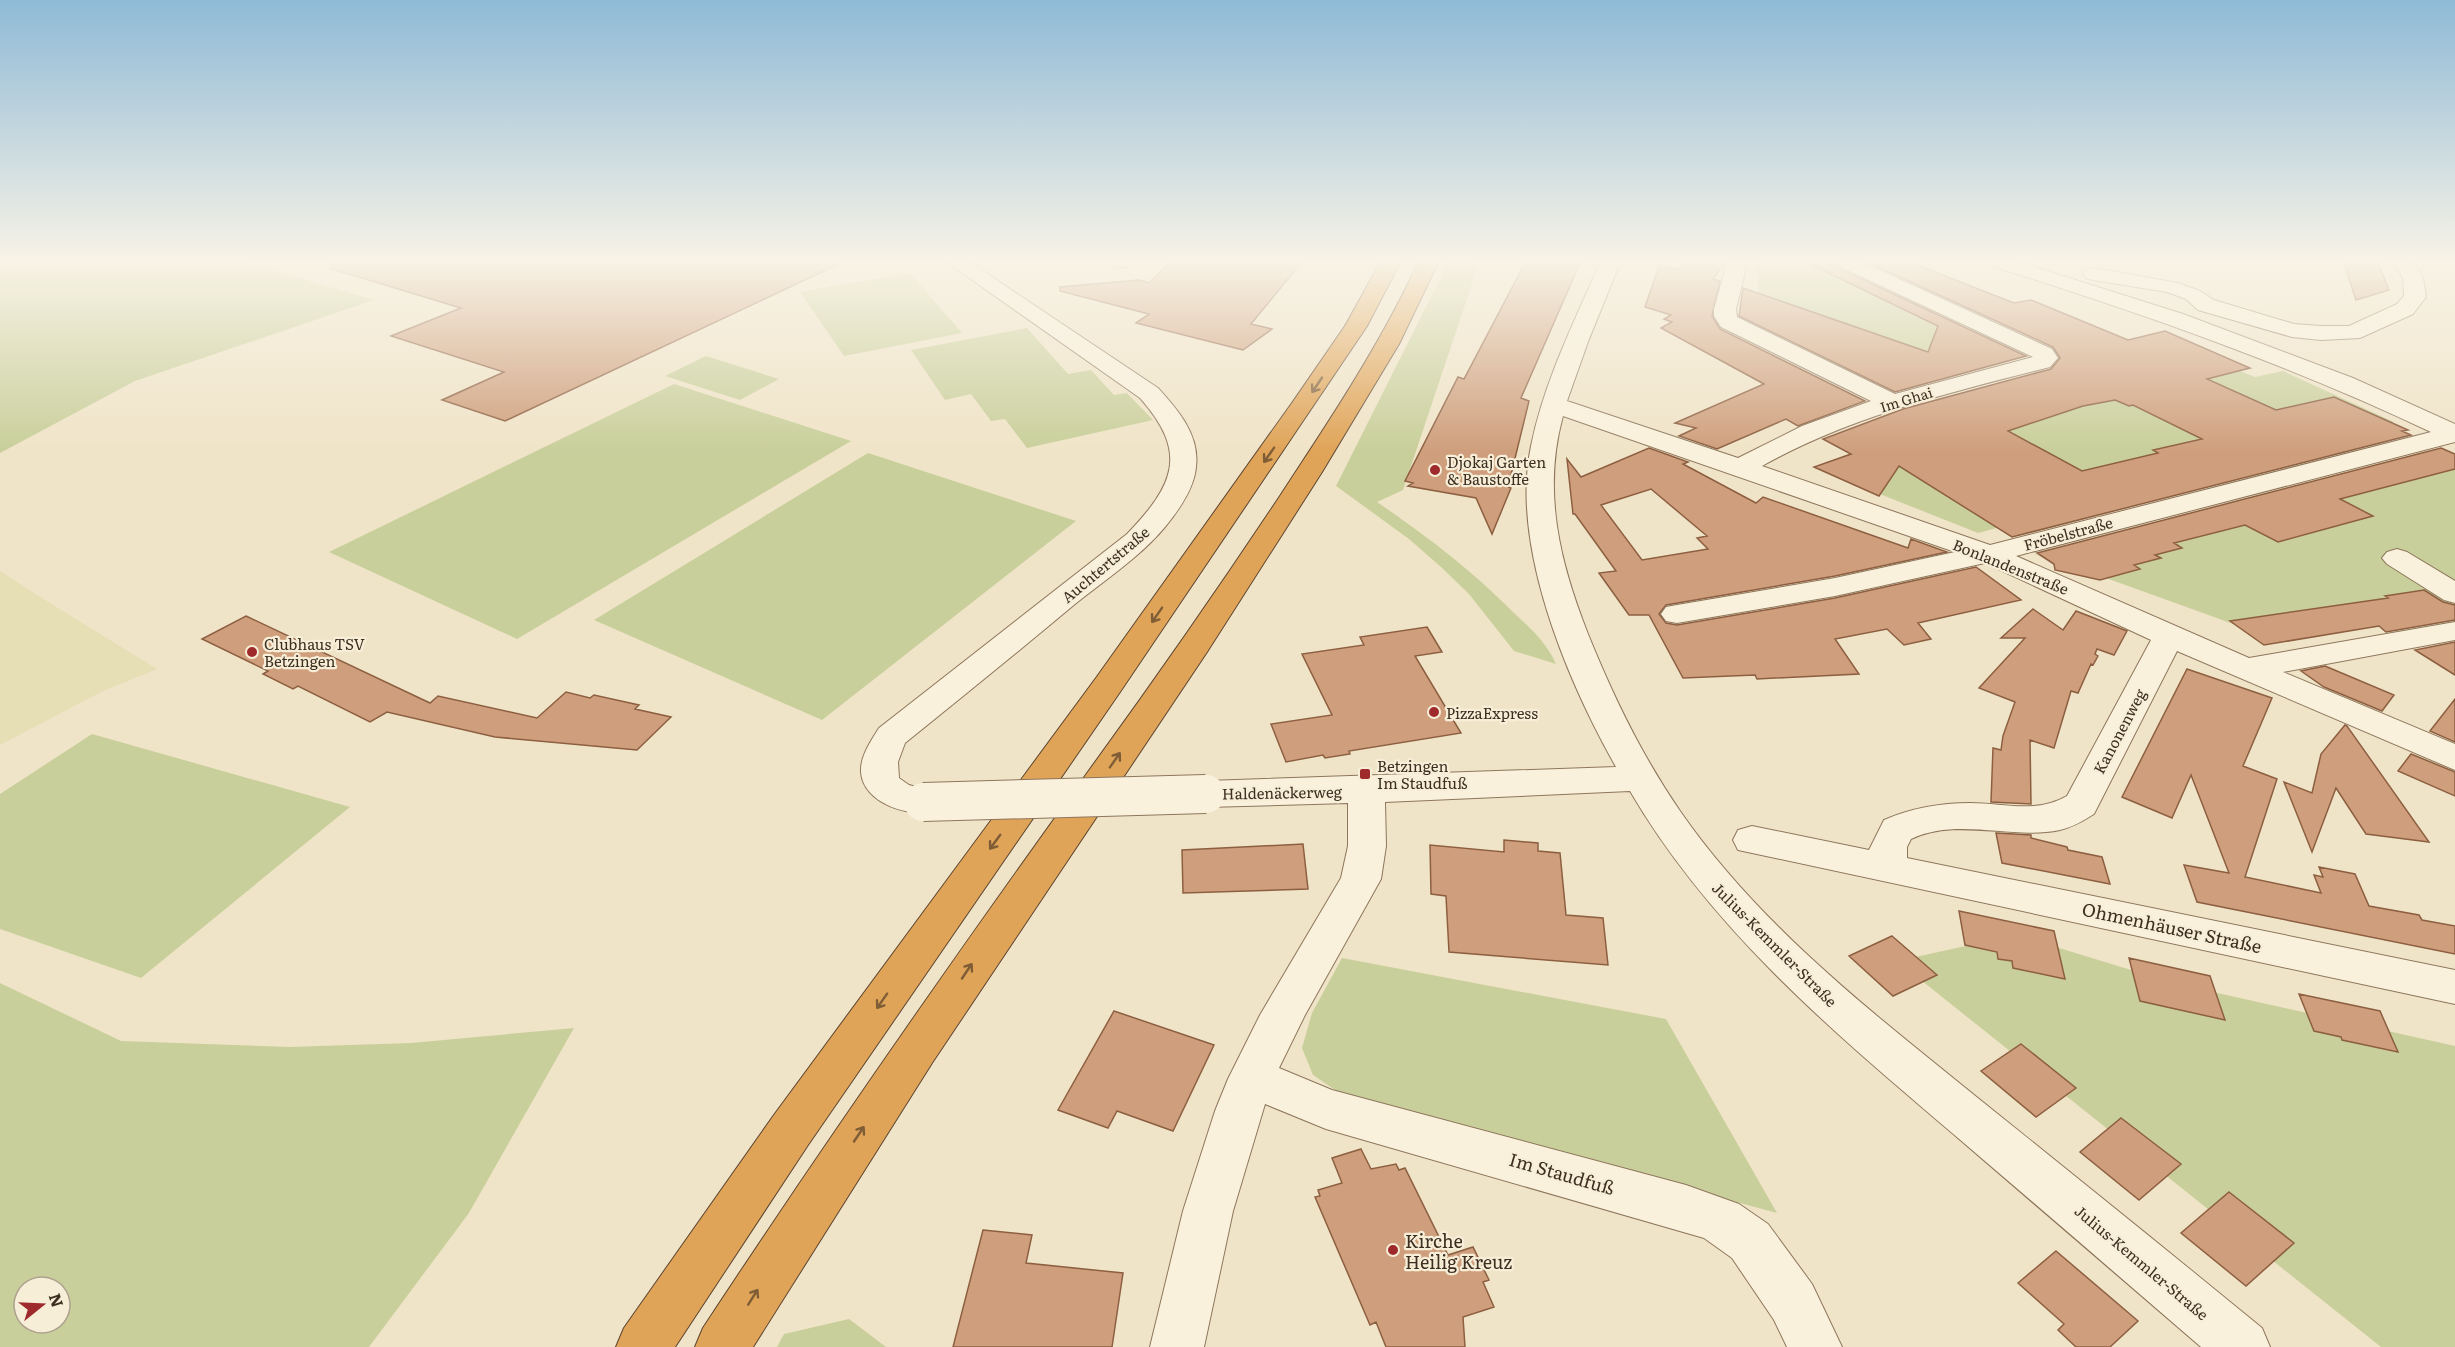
<svg xmlns="http://www.w3.org/2000/svg" width="2455" height="1347" font-family="Literata,serif">
	<style>
		.farmland { fill: #e6deb5 }
		.green { fill: #c9cf9b; fill-rule: evenodd }
		.building { fill: #cf9f7d; stroke: #8d5f41; stroke-width: 1.5; fill-rule: evenodd }
		.lines { fill: none; stroke-linecap: round; stroke-linejoin: round }
		.minor-casing { stroke: #8d765c; stroke-width: 2 }
		.highway-casing { stroke: #5b4430; stroke-width: 2 }
		.minor { fill: #faf1dc; fill-rule: evenodd }
		.highway { fill: #e0a458; fill-rule: evenodd }
		.minor-bridge-casing { stroke: #8d765c; stroke-width: 40; stroke-linecap: butt }
		.minor-bridge { stroke: #faf1dc; stroke-width: 38 }
		.oneway { stroke: #7e5d36 }
		.poi-dot { fill: #9e2a2b; stroke: #f7eed8; stroke-width: 2 }
		.labels { text-anchor: middle; dominant-baseline: central; stroke-width: 4.5; stroke-linejoin: round; paint-order: stroke }
		.far-street-label { font-size: 14px; fill: #3d2e20; stroke: #f7eed8 }
		.poi-label { font-size: 15px; fill: #3d2e20; stroke: #f7eed8; text-anchor: start }
		.street-label { font-size: 15px; fill: #3d2e20; stroke: #f7eed8 }
		.near-street-label { font-size: 18px; fill: #3d2e20; stroke: #f7eed8 }
		.near-poi-label { font-size: 18px; fill: #3d2e20; stroke: #f7eed8; text-anchor: start }
	</style>
	<rect width="100%" height="100%" fill="#f0e4c8"/>
	<path class="farmland" d="M 0,571 L 37,595 L 157,669 L 101,692 L 0,745 Z"/>
	<path class="green" d="M 0,263 L 247,263 L 374,300 L 135,381 L 0,453 Z
		M 1448,263 L 1479,263 L 1403,490 L 1377,502 C 1428,537 1469,568 1513,612 C 1531,629 1546,642 1556,664 L 1514,651 L 1469,594 L 1441,567 L 1409,539 L 1336,486 Z
		M 1756,263 L 1812,263 L 2006,355 L 1913,377 L 1759,300 Z
		M 910,273 L 962,333 L 844,356 L 800,292 Z
		M 1027,328 L 1068,374 L 1091,370 L 1114,395 L 1127,393 L 1153,420 L 1027,448 L 1005,419 L 991,421 L 971,394 L 945,400 L 911,350 Z
		M 706,356 L 779,379 L 740,400 L 665,376 Z
		M 2208,358 L 2255,377 L 2283,371 L 2394,422 L 1978,533 L 1832,475 Z
		M 674,384 L 851,441 L 517,639 L 329,552 Z
		M 868,453 L 1076,521 L 822,720 L 594,620 Z
		M 2455,461 L 2455,602 L 2264,635 L 2056,560 Z
		M 92,734 L 350,807 L 141,978 L 0,929 L 0,794 Z
		M 2016,935 L 2177,984 L 2455,1046 L 2455,1347 L 2381,1347 L 1897,961 Z
		M 1342,958 L 1666,1019 L 1777,1213 L 1344,1096 L 1313,1075 L 1302,1048 L 1312,1013 Z
		M 0,983 L 121,1041 L 289,1047 L 411,1043 L 574,1028 L 469,1213 L 369,1347 L 0,1347 ZM 24,1287 L 60,1287 L 60,1323 L 24,1323 Z
		M 849,1319 L 886,1347 L 777,1347 L 784,1334 Z"/>
	<path class="building" d="M 333,263 L 841,263 L 505,421 L 442,400 L 504,372 L 391,336 L 461,308 L 332,269 Z
		M 1170,263 L 1301,263 L 1251,324 L 1272,329 L 1243,350 L 1136,323 L 1149,314 L 1060,291 L 1060,287 L 1139,280 L 1149,283 Z
		M 1525,263 L 1580,263 L 1521,398 L 1529,401 L 1508,487 L 1511,488 L 1492,534 L 1476,498 L 1408,486 L 1413,483 L 1405,481 L 1458,377 L 1464,379 Z
		M 1683,263 L 1725,263 L 1713,279 L 1720,281 L 1712,316 L 1720,329 L 1865,401 L 1798,426 L 1786,419 L 1717,449 L 1679,436 L 1696,428 L 1675,423 L 1764,384 L 1661,328 L 1672,322 L 1664,319 L 1671,315 L 1645,307 L 1659,266 L 1679,269 Z
		M 1808,263 L 1836,263 L 1840,269 L 2026,356 L 1895,392 L 1739,316 L 1743,288 L 1928,352 L 1938,326 Z
		M 1869,263 L 1912,263 L 2014,303 L 2031,300 L 2128,340 L 2165,331 L 2250,368 L 2207,379 L 2276,410 L 2334,397 L 2408,430 L 2402,431 L 2411,435 L 2012,537 L 1899,466 L 1879,496 L 1814,467 L 1851,454 L 1823,439 L 1903,409 L 2051,369 L 2060,358 L 2053,347 ZM 2115,400 L 2129,406 L 2133,405 L 2202,439 L 2153,450 L 2158,453 L 2082,471 L 2008,431 L 2083,406 Z
		M 2344,263 L 2378,263 L 2389,290 L 2356,300 Z
		M 1649,448 L 1688,462 L 1683,464 L 1756,503 L 1763,497 L 1908,548 L 1911,539 L 1947,552 L 1835,576 L 1666,605 L 1659,614 L 1666,623 L 1677,625 L 1835,598 L 1976,567 L 2021,600 L 1918,623 L 1931,639 L 1904,645 L 1887,629 L 1835,639 L 1859,674 L 1757,679 L 1755,675 L 1683,678 L 1649,615 L 1629,615 L 1599,573 L 1616,571 L 1575,514 L 1573,514 L 1567,459 L 1581,477 ZM 1651,489 L 1707,536 L 1697,538 L 1708,549 L 1642,560 L 1601,505 Z
		M 2441,448 L 2455,454 L 2455,469 L 2340,499 L 2373,516 L 2278,542 L 2245,525 L 2174,543 L 2182,548 L 2155,555 L 2161,558 L 2134,565 L 2140,569 L 2100,580 L 2055,570 L 2054,564 L 2037,553 Z
		M 2424,590 L 2443,602 L 2455,605 L 2455,620 L 2386,632 L 2379,626 L 2264,645 L 2230,621 L 2388,598 L 2385,596 Z
		M 2033,609 L 2063,630 L 2076,611 L 2127,631 L 2114,655 L 2097,649 L 2095,654 L 2098,656 L 2093,665 L 2091,664 L 2078,693 L 2071,691 L 2054,748 L 2030,740 L 2031,804 L 1991,802 L 1993,748 L 2001,750 L 2003,736 L 2015,702 L 1979,688 L 2025,638 L 2001,638 Z
		M 246,616 L 430,703 L 438,696 L 537,718 L 566,692 L 590,698 L 594,695 L 639,705 L 635,709 L 671,717 L 637,750 L 495,737 L 387,712 L 370,722 L 298,686 L 293,689 L 263,674 L 268,671 L 202,639 Z
		M 1427,627 L 1442,652 L 1415,656 L 1461,733 L 1349,751 L 1350,754 L 1325,758 L 1323,755 L 1286,762 L 1271,724 L 1332,715 L 1302,654 L 1364,645 L 1360,637 Z
		M 2455,642 L 2455,675 L 2415,650 Z
		M 2325,666 L 2394,695 L 2382,711 L 2324,687 L 2301,671 Z
		M 2187,669 L 2272,698 L 2243,766 L 2277,779 L 2245,877 L 2321,893 L 2314,875 L 2323,877 L 2319,867 L 2355,874 L 2369,906 L 2419,915 L 2422,920 L 2455,926 L 2455,954 L 2197,902 L 2184,865 L 2229,873 L 2191,775 L 2172,818 L 2122,797 Z
		M 2455,699 L 2455,742 L 2430,731 Z
		M 2345,725 L 2347,726 L 2429,842 L 2366,834 L 2336,788 L 2312,852 L 2284,782 L 2312,793 L 2321,754 Z
		M 2411,754 L 2455,772 L 2455,796 L 2398,771 Z
		M 1996,833 L 2031,835 L 2031,838 L 2067,847 L 2068,850 L 2102,857 L 2110,884 L 2002,863 Z
		M 1504,840 L 1538,843 L 1538,851 L 1560,853 L 1566,915 L 1603,918 L 1608,965 L 1449,952 L 1446,896 L 1431,894 L 1430,845 L 1504,852 Z
		M 1303,844 L 1308,889 L 1183,893 L 1182,850 Z
		M 1959,911 L 2054,931 L 2065,979 L 2013,968 L 2012,961 L 1998,959 L 1997,952 L 1965,945 Z
		M 1892,936 L 1937,975 L 1893,996 L 1849,956 Z
		M 2129,958 L 2210,976 L 2225,1020 L 2140,1001 Z
		M 2299,994 L 2380,1011 L 2398,1052 L 2342,1040 L 2341,1037 L 2314,1031 Z
		M 1114,1011 L 1214,1045 L 1173,1131 L 1117,1111 L 1108,1128 L 1058,1110 Z
		M 2021,1044 L 2076,1088 L 2036,1117 L 1981,1071 Z
		M 2121,1118 L 2181,1164 L 2139,1200 L 2080,1152 Z
		M 1361,1149 L 1371,1169 L 1396,1164 L 1399,1170 L 1405,1168 L 1448,1255 L 1473,1247 L 1489,1280 L 1483,1282 L 1494,1307 L 1463,1317 L 1465,1347 L 1386,1347 L 1376,1322 L 1370,1325 L 1315,1197 L 1320,1196 L 1318,1190 L 1342,1183 L 1332,1158 Z
		M 2229,1192 L 2294,1243 L 2246,1286 L 2181,1233 Z
		M 983,1230 L 1032,1235 L 1026,1263 L 1123,1273 L 1112,1347 L 953,1347 Z
		M 2056,1251 L 2138,1321 L 2110,1347 L 2076,1347 L 2058,1330 L 2064,1324 L 2018,1283 Z"/>
	<g class="lines">
		<g class="minor-casing">
			<path id="minor" d="M 948,263 L 971,263 L 1158,388 C 1178,410 1200,435 1196,467 C 1194,489 1179,510 1165,527 C 1140,557 1105,580 1075,604 C 1019,651 962,697 905,743 L 898,762 L 899,778 L 909,785 L 936,793 L 942,802 L 936,811 C 911,818 863,804 861,772 C 860,756 871,741 879,728 L 1127,534 C 1174,485 1189,453 1140,398 Z
				M 1112,263 L 1133,263 L 1130,267 L 1115,267 Z
				M 1600,263 L 1620,263 L 1589,339 L 1567,401 L 1738,458 L 1802,426 L 1871,401 L 1721,327 L 1714,316 L 1714,309 L 1727,263 L 1747,263 L 1736,309 L 1737,317 L 1895,394 L 2033,357 L 1841,267 L 1838,263 L 1864,263 L 2052,349 L 2058,358 L 2050,367 C 1952,392 1851,416 1762,466 L 1990,545 L 2431,432 C 2290,365 2144,314 1995,267 L 1992,263 L 2022,263 L 2183,314 L 2353,378 L 2455,424 L 2455,442 L 2016,556 L 2249,658 L 2455,622 L 2455,640 L 2283,672 L 2455,744 L 2455,770 L 2177,651 L 2094,814 C 2083,821 2073,827 2060,830 C 2011,840 1958,817 1911,839 L 1907,847 L 1907,858 L 2455,970 L 2455,1004 L 1738,850 L 1733,840 L 1738,830 L 1752,826 L 1869,850 L 1884,820 C 1912,808 1940,803 1970,803 C 2005,803 2035,814 2067,796 L 2151,640 L 1985,563 L 1835,596 L 1677,623 L 1666,621 L 1661,614 L 1666,607 L 1677,605 L 1835,578 L 1955,552 L 1563,416 C 1542,492 1560,563 1588,634 C 1613,696 1642,756 1680,811 C 1763,931 1882,1020 1994,1111 C 2084,1183 2173,1255 2262,1328 L 2270,1347 L 2201,1347 C 2120,1277 2039,1207 1958,1138 C 1836,1034 1712,931 1630,791 L 1385,802 L 1386,846 L 1381,879 L 1305,1015 L 1279,1068 L 1332,1090 L 1686,1185 L 1739,1204 L 1768,1224 L 1812,1284 L 1842,1347 L 1787,1347 L 1774,1320 L 1732,1258 L 1704,1238 L 1326,1129 L 1265,1104 L 1233,1211 L 1204,1347 L 1150,1347 L 1183,1211 L 1215,1111 L 1228,1079 L 1260,1015 L 1341,878 L 1348,846 L 1348,803 L 1206,807 L 1193,803 L 1188,794 L 1193,785 L 1206,781 L 1616,767 C 1567,680 1510,546 1531,446 C 1544,382 1574,322 1600,263 Z
				M 2394,263 L 2414,263 L 2423,278 L 2426,297 L 2413,314 L 2360,338 L 2321,340 L 2292,337 L 2198,310 L 2186,299 L 2167,292 L 2093,280 L 2086,278 L 2083,274 L 2086,270 L 2093,268 L 2178,283 L 2200,291 L 2214,300 L 2294,324 L 2321,326 L 2349,326 L 2397,304 L 2404,296 L 2403,278 Z
				M 2397,549 L 2407,552 L 2455,581 L 2455,603 L 2444,600 L 2387,564 L 2382,558 L 2387,552 Z"/>
		</g>
		<g class="highway-casing">
			<path id="highway" d="M 1380,263 L 1400,263 L 1367,326 L 1120,692 L 808,1145 L 675,1347 L 616,1347 L 624,1328 L 774,1115 L 1096,678 L 1292,403 L 1345,326 Z
				M 1418,263 L 1438,263 L 1399,344 L 1322,472 L 1207,652 L 932,1063 L 753,1347 L 695,1347 L 703,1328 C 826,1141 954,958 1085,776 C 1152,684 1217,591 1280,496 C 1330,420 1380,345 1418,263 Z"/>
		</g>
		<use href="#minor" class="minor"/>
		<use href="#highway" class="highway"/>
		<g class="minor-bridge-casing">
			<path id="minor-bridge" d="M 923,802 L 1206,794"/>
		</g>
		<use href="#minor-bridge" class="minor-bridge"/>
	</g>
	<defs><path id="oneway-shaft" d="M-6 0H5M1.5-3L5.5 0L1.5 3" fill="none" stroke-width="1.6" stroke-linecap="round" stroke-linejoin="round" transform="scale(1.5)"/></defs>
	<g class="oneway">
		<use href="#oneway-shaft" transform="translate(1317 385) rotate(124)"/>
		<use href="#oneway-shaft" transform="translate(1269 455) rotate(125)"/>
		<use href="#oneway-shaft" transform="translate(1157 615) rotate(125)"/>
		<use href="#oneway-shaft" transform="translate(1115 760) rotate(-55)"/>
		<use href="#oneway-shaft" transform="translate(995 842) rotate(126)"/>
		<use href="#oneway-shaft" transform="translate(967 971) rotate(-56)"/>
		<use href="#oneway-shaft" transform="translate(882 1001) rotate(125)"/>
		<use href="#oneway-shaft" transform="translate(859 1134) rotate(-56)"/>
		<use href="#oneway-shaft" transform="translate(753 1297) rotate(-58)"/>
	</g>
	<linearGradient id="sky" x2="0" y2="1"><stop stop-color="#8fbad6"/><stop offset="0.58" stop-color="#f8f3e6"/><stop offset="1" stop-color="#f8f3e6" stop-opacity="0"/></linearGradient>
	<rect width="2455" height="451" fill="url(#sky)"/>
	<g class="poi-dot">
		<circle cx="1435" cy="470" r="6"/>
		<circle cx="252" cy="652" r="6"/>
		<circle cx="1434" cy="712" r="6"/>
		<rect x="1359" y="768" width="12" height="12" rx="3"/>
		<circle cx="1393" cy="1250" r="6"/>
	</g>
	<g class="labels">
		<g class="far-street-label">
			<text transform="translate(1906 399) rotate(-17)">Im Ghai</text>
		</g>
		<g class="poi-label">
			<text x="1447" y="461">Djokaj Garten<tspan x="1447" dy="17">&amp; Baustoffe</tspan></text>
			<text x="264" y="643">Clubhaus TSV<tspan x="264" dy="17">Betzingen</tspan></text>
			<text x="1446" y="712">PizzaExpress</text>
			<text x="1377" y="765">Betzingen<tspan x="1377" dy="17">Im Staudfuß</tspan></text>
		</g>
		<g class="street-label">
			<text transform="translate(2068 533) rotate(-15)">Fröbelstraße</text>
			<text transform="translate(1105 564) rotate(-40)">Auchtertstraße</text>
			<text transform="translate(2011 566) rotate(22)">Bonlandenstraße</text>
			<text transform="translate(2119 731) rotate(-62)">Kanonenweg</text>
			<text transform="translate(1282 792) rotate(-1)">Haldenäckerweg</text>
			<text transform="translate(1775 944) rotate(45)">Julius-Kemmler-Straße</text>
			<text transform="translate(2142 1262) rotate(40)">Julius-Kemmler-Straße</text>
		</g>
		<g class="near-street-label">
			<text transform="translate(2172 927) rotate(12)">Ohmenhäuser Straße</text>
			<text transform="translate(1562 1173) rotate(16)">Im Staudfuß</text>
		</g>
		<g class="near-poi-label">
			<text x="1405" y="1240">Kirche<tspan x="1405" dy="21">Heilig Kreuz</tspan></text>
		</g>
	</g>
	<g transform="translate(42 1305) rotate(72)"><circle r="28" fill="#f7eed8" stroke="#ada18e" stroke-width="1.5"/>
	<path d="M0-4.5L10 22L0 15L-10 22Z" fill="#9e2a2b"/>
	<text y="-9" font-size="16" font-weight="bold" text-anchor="middle" fill="#3d2e20">N</text>
	</g>
</svg>
